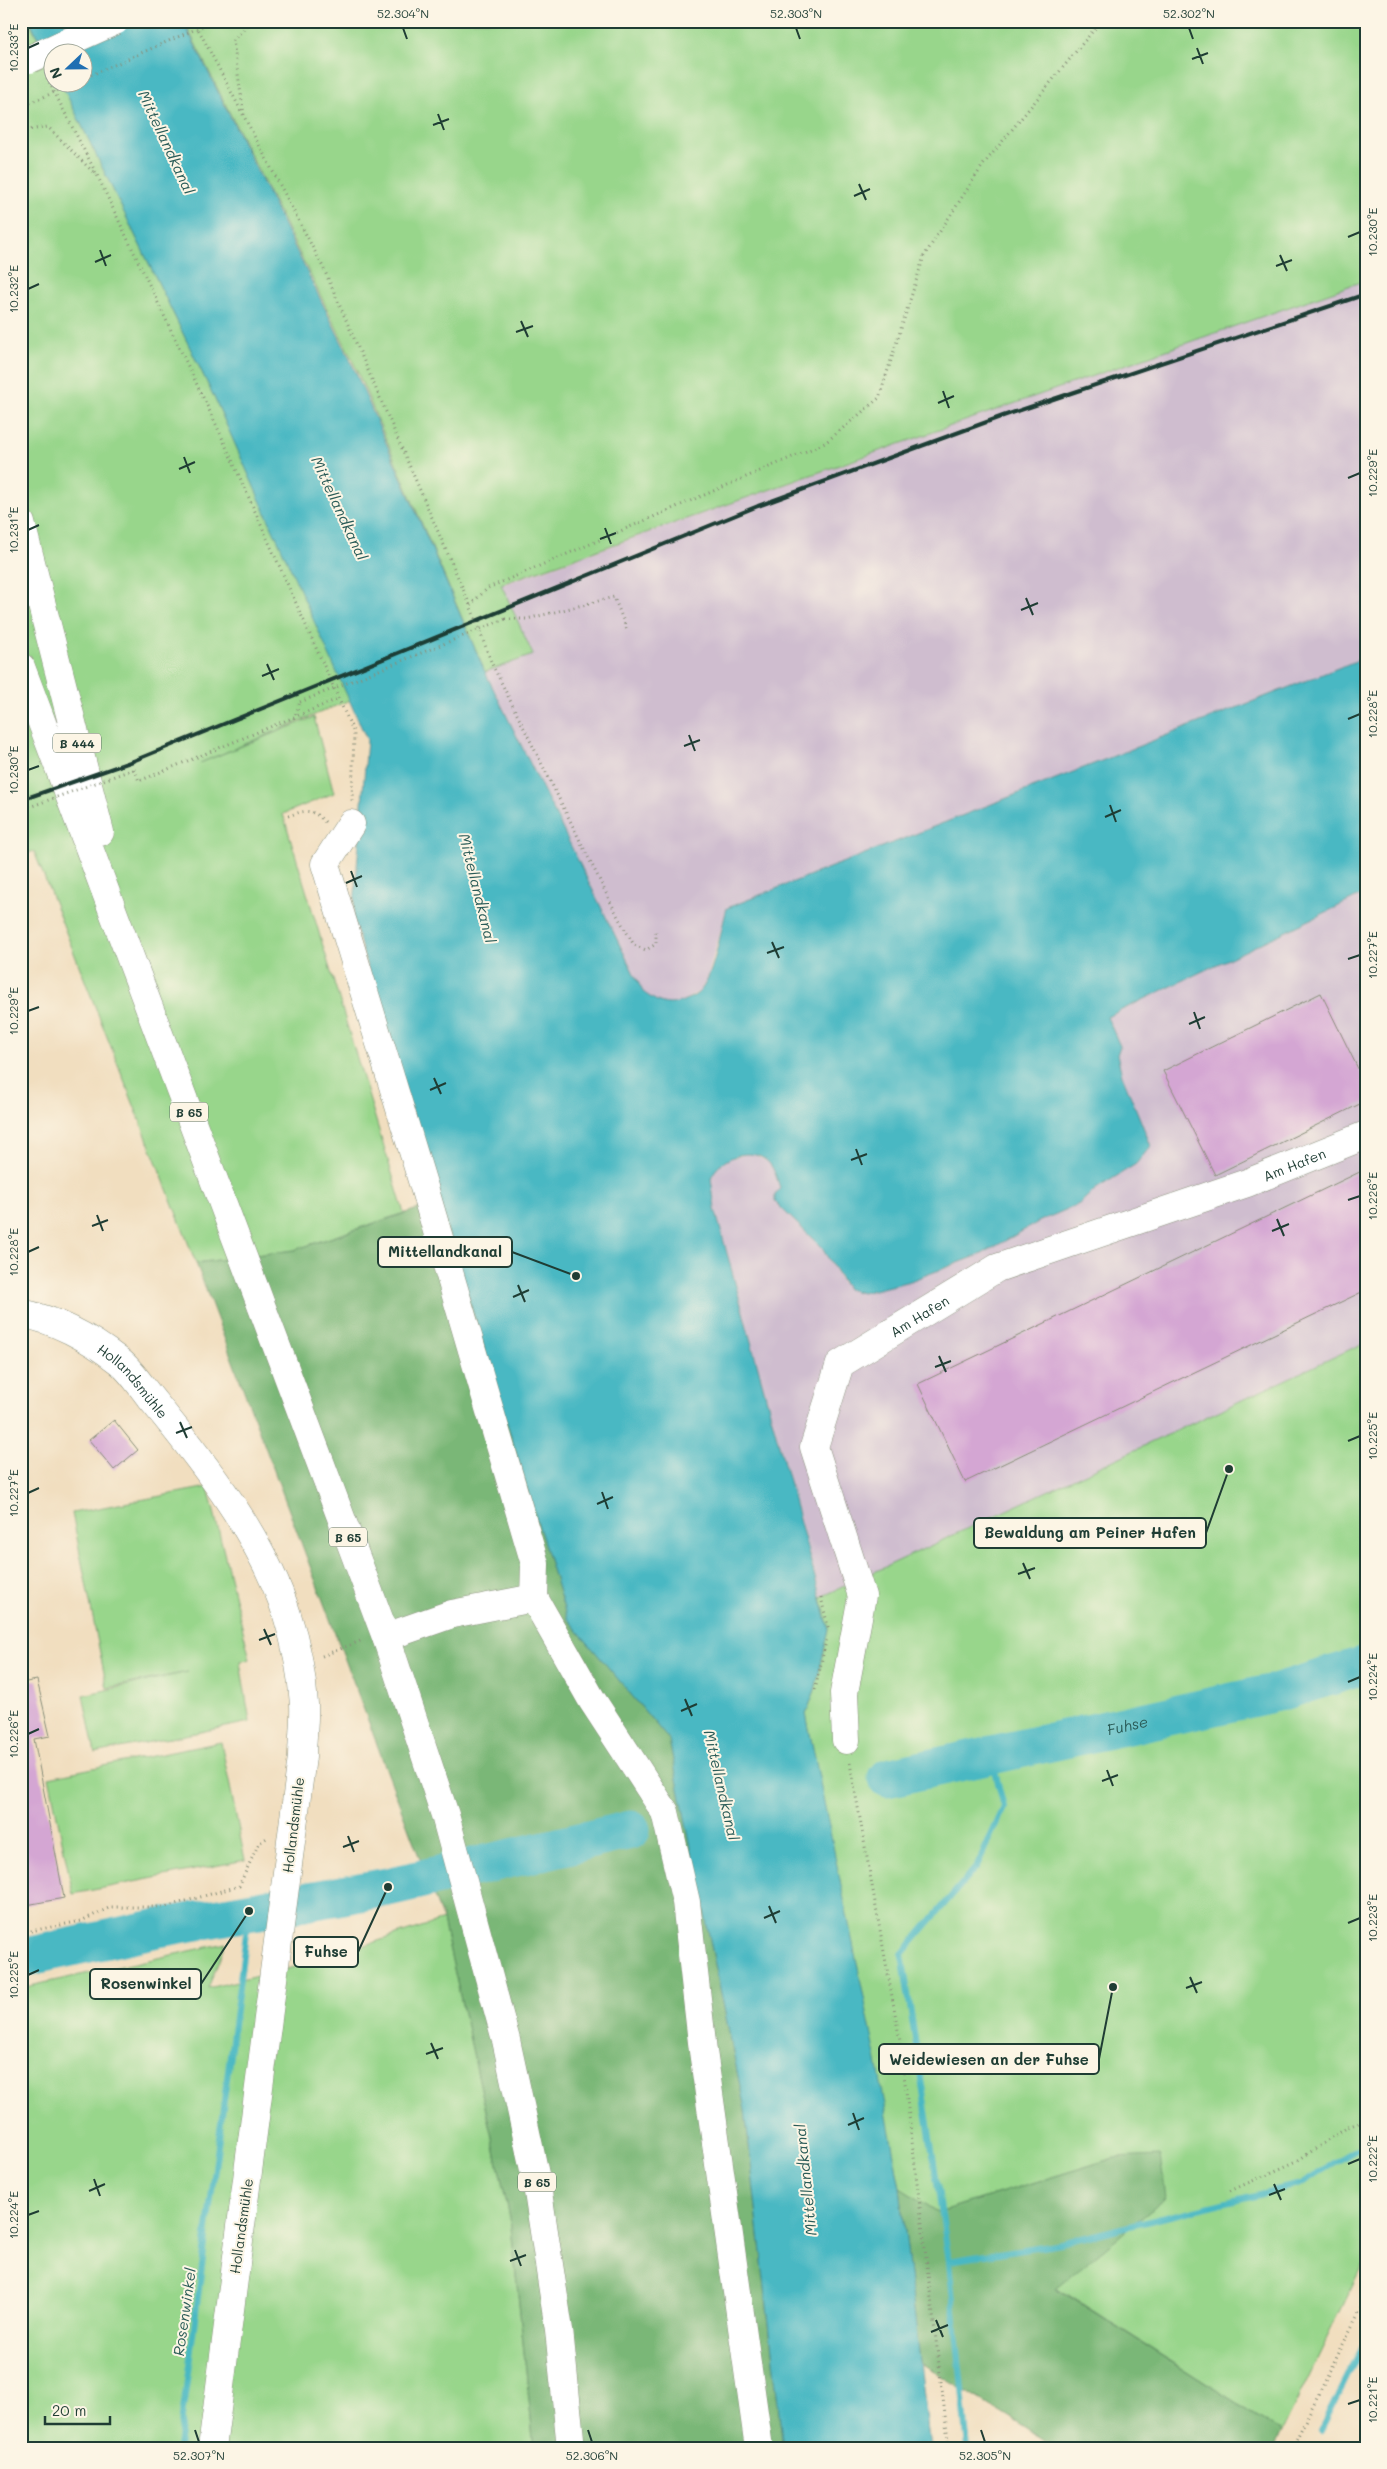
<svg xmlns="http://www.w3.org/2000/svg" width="1387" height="2469" font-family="Mali,sans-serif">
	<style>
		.industrial { fill: #cfbdcf }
		.green { fill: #98d68b; stroke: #5c8a60 }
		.forest { fill: #7ab777; stroke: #4c7a56 }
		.water { fill: #4ab8c3; stroke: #347a7c }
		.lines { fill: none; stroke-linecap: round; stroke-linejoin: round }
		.stream { stroke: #4ab8c3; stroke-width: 6 }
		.river { stroke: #4ab8c3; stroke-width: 39 }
		.building { fill: #d4a6d3 }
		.minor-casing { stroke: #888e7a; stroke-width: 29 }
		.major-casing { stroke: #888e7a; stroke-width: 29 }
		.path { stroke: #888e7a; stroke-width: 3; stroke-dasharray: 1 4; stroke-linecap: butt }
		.minor { stroke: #fff; stroke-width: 28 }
		.major { stroke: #fff; stroke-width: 28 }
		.rail { stroke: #1f3d34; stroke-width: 4 }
		.major-bridge-casing { stroke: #888e7a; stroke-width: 29; stroke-linecap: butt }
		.path-bridge { stroke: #888e7a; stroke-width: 3; stroke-dasharray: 1 4; stroke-linecap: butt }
		.major-bridge { stroke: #fff; stroke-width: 28 }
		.ticks { fill: none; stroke: #1f3d34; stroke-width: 2 }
		.labels { text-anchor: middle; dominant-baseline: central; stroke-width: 4; stroke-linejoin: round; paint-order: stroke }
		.shield { fill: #fcf5e5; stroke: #617469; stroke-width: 1 }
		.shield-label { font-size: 12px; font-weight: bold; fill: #1f3d34 }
		.street-label { font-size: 14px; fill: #1f3d34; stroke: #fcf5e5 }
		.water-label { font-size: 15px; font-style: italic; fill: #2a5c58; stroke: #fcf5e5 }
		.leader { fill: none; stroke: #1f3d34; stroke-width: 2 }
		.callout-dot { fill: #1f3d34; stroke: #fcf5e5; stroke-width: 2 }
		.callout { fill: #fcf5e5; stroke: #1f3d34; stroke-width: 2 }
		.callout-label { font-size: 15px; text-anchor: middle; font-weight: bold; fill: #1f3d34 }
		.neatline { fill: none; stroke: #1f3d34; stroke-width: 2 }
		.ticks-label { font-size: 12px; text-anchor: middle; fill: #1f3d34 }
	</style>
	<rect width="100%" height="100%" fill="#fcf5e5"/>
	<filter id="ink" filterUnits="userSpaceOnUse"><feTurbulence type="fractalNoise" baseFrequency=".02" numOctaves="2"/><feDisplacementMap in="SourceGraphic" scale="10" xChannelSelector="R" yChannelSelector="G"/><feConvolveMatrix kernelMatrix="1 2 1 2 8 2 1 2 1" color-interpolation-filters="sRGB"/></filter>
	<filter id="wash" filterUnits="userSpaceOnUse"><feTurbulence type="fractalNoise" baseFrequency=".0096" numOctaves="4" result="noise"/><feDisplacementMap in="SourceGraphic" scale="20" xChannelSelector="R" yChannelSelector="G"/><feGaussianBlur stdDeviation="1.12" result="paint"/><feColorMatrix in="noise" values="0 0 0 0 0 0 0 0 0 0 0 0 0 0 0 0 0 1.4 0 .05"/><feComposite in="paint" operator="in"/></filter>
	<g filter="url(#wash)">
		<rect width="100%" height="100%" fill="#f1debf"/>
		<path class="industrial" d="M 1366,280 L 1366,657 L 727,908 L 707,979 L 700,991 L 681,1002 L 667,1005 L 656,1002 L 643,992 L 485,672 L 533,655 L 501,585 Z
			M 1366,893 L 1366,1342 L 821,1597 L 715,1209 L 711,1178 L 714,1170 L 728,1159 L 747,1154 L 753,1154 L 768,1162 L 774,1170 L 780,1188 L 775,1195 L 775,1202 L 822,1248 L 842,1283 L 871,1291 L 947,1268 L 982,1254 L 1040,1221 L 1079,1204 L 1096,1189 L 1136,1164 L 1151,1146 L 1122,1075 L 1117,1055 L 1120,1046 L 1107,1017 Z"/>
		<path class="green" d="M 21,21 L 29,21 L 52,66 L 52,82 L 61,83 L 214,397 L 350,700 L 200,763 L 314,717 L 334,793 L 283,814 L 404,1213 L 294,1250 L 196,1263 L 34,851 L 21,856 L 21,825 L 25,823 L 21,815 Z
			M 184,21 L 1366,21 L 1366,280 L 501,584 L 533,655 L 485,672 L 352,359 Z
			M 1366,1342 L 1366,2258 L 1282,2432 L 1056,2287 L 1166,2198 L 1114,2158 L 938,2212 L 900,2188 L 806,1714 L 815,1690 L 829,1629 L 821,1597 Z
			M 208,1487 L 250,1659 L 240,1662 L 250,1722 L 95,1753 L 83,1695 L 188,1672 L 107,1688 L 72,1513 Z
			M 221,1742 L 245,1860 L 73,1894 L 49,1777 Z
			M 443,1920 L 510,2217 L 534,2448 L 21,2448 L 21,1988 L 226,1943 L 208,1988 L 307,1964 Z"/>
		<path class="forest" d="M 439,1202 L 567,1618 L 669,1740 L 745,2110 L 783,2448 L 534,2448 L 510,2217 L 443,1920 L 196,1263 L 294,1250 Z
			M 1160,2156 L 1166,2198 L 1056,2288 L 1282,2432 L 1274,2448 L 1058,2448 L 920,2363 L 900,2188 L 938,2212 L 1114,2158 Z"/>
		<path class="water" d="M 30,21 L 183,21 L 349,357 L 485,672 L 643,992 C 658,1003 668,1008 685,1000 C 692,997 697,995 701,990 C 714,974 721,929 727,908 L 1366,657 L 1366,893 L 1107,1017 L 1120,1046 L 1117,1055 L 1122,1075 L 1151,1146 L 1136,1164 L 1096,1189 L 1079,1204 L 1040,1221 L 982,1254 L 910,1281 L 862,1293 L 847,1289 L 822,1248 L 775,1202 L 775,1195 L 780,1188 C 777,1179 775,1170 769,1163 C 751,1144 719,1158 711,1178 L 715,1209 L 829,1629 L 815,1690 L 806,1714 L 876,2056 L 900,2188 L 930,2448 L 783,2448 L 745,2110 L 669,1740 L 567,1618 L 367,967 L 353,918 L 367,740 L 214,397 L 61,83 L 82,82 L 82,52 L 52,52 L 52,66 Z"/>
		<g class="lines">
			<path class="stream" d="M 949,2261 L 1061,2243 L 1300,2184 L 1366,2144
				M 1321,2430 L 1366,2339
				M 178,2448 L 249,1911
				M 968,2448 L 949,2261 L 902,1954 L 977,1866 L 1004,1807 L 991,1755"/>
			<g class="river">
				<path id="s1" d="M 887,1778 L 1278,1692 L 1366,1665"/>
				<path d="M 21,1958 L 158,1928 L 388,1887 L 631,1830"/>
			</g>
		</g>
		<g id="blocks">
			<path class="building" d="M 1321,993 L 1366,1085 L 1366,1101 L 1215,1175 L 1163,1071 Z
				M 1366,1169 L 1366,1290 L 965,1482 L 918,1384 Z
				M 114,1420 L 138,1450 L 114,1470 L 89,1440 Z
				M 37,1680 L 50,1736 L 34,1739 L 64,1898 L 21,1906 L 21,1683 Z"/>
		</g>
	</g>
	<g filter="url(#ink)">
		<use href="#blocks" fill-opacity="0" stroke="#888e7a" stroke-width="1"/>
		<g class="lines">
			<g class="minor-casing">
				<g id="minor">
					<path d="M 351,824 L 325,864 L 424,1187 L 535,1564 L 534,1598 L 592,1700 L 665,1812 L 686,1902 L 703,2051 L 759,2448"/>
					<path id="s2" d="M 21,1313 C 56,1320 91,1339 119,1361 C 132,1371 142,1388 153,1401 C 204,1463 263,1538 287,1615 C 296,1643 302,1675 304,1704 C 305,1721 302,1740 302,1757 L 212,2448"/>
					<path d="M 386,1637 L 452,1614 L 534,1598"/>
					<path id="s3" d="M 846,1740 L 844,1693 L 862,1596 L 814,1447 L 840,1364 L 997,1268 L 1247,1183 L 1366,1135"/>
				</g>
			</g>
			<g class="major-casing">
				<path id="major" d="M 21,523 L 100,832
					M 21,667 L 386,1637 L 445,1815 L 506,2040 L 536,2179 L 559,2330 L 571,2448"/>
			</g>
			<path class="path" d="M 194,21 L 323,267 L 470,605 L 492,664 L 618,917 L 634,945 L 646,950 L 656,944 L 656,928
				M 205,25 L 214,21
				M 47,78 L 98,177 L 220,433 L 354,733 L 352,801
				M 21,107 L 48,95
				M 244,115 L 233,40 L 252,21
				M 21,131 L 48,127 L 96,175
				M 470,605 L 488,588 L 825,443 L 879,398 L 924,256 L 983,165 L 1101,21
				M 505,619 L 527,619 L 614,597 L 627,630
				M 294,719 L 300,702
				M 134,769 L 139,781 L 338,699
				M 288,816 C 306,810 311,808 325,822
				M 21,820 L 27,817 L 24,809
				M 821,1597 L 829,1631
				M 322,1656 L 363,1640
				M 815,1690 L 827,1637
				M 850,1763 L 900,2041 L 949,2448
				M 21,1933 L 81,1921 L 111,1907 L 165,1907 L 239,1886 L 259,1843 L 267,1838
				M 1230,2191 L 1297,2161 L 1348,2127 L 1366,2120
				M 1292,2448 L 1366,2298"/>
			<use href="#minor" class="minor"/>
			<use href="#major" class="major"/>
			<path class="rail" d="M 21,800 L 133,761 L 758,506 L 1003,416 L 1366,294"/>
			<g class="major-bridge-casing">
				<path id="major-bridge" d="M 30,59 L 115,21"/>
			</g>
			<path class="path-bridge" d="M 82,79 L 205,25
				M 48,95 L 76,82
				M 300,702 L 505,619
				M 24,809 L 134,769"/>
			<use href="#major-bridge" class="major-bridge"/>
		</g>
	</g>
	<path class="ticks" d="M 403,28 L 407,39M 796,28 L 800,39M 1189,28 L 1193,39M 28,48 L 39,43M 1197,48 L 1203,64M 1192,59 L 1208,53M 438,114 L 444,130M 433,125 L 449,119M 859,184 L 866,200M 854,196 L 870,189M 1348,237 L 1360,232M 100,250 L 106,266M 1280,255 L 1287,271M 95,262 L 111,255M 1276,266 L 1292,260M 28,289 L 39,284M 521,321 L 528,337M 516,332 L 533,326M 943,391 L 949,408M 938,403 L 954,396M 184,457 L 190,473M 179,469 L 195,462M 1348,478 L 1360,473M 605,528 L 611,544M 28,530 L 39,525M 600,539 L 616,533M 1026,598 L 1033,615M 1021,610 L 1038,603M 267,664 L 274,680M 262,676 L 279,669M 1348,719 L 1360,714M 689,735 L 695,751M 684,746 L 700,740M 28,770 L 39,766M 1110,805 L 1116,822M 1105,817 L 1121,810M 351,871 L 357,887M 346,883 L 362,876M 772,942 L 779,958M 767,953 L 784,947M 1348,959 L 1360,955M 28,1011 L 39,1007M 1194,1012 L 1200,1029M 1189,1024 L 1205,1017M 434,1078 L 441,1094M 430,1090 L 446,1083M 856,1149 L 862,1165M 851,1160 L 867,1154M 1348,1200 L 1360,1196M 97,1215 L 103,1231M 1277,1219 L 1284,1236M 92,1226 L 108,1220M 1272,1231 L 1289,1224M 28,1252 L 39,1247M 518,1285 L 525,1302M 513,1297 L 529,1290M 939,1356 L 946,1372M 935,1367 L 951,1361M 180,1422 L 187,1438M 176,1433 L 192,1427M 1348,1441 L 1360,1436M 602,1492 L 608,1509M 28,1493 L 39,1488M 597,1504 L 613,1497M 1023,1563 L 1030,1579M 1018,1574 L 1035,1568M 264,1629 L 271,1645M 259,1640 L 275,1634M 1348,1682 L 1360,1677M 685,1699 L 692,1716M 681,1711 L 697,1704M 28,1734 L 39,1729M 1107,1770 L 1113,1786M 1102,1781 L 1118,1775M 348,1836 L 354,1852M 343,1847 L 359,1841M 769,1906 L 776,1923M 764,1918 L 780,1911M 1348,1923 L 1360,1918M 28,1975 L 39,1970M 1190,1977 L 1197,1993M 1186,1988 L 1202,1982M 431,2043 L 438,2059M 426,2054 L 443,2048M 853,2113 L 859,2130M 848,2125 L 864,2118M 1348,2164 L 1360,2159M 94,2179 L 100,2196M 1274,2184 L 1281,2200M 89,2191 L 105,2184M 1269,2195 L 1285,2189M 28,2215 L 39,2211M 515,2250 L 521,2266M 510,2261 L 526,2255M 936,2320 L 943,2337M 931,2332 L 948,2325M 1348,2404 L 1360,2400M 195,2430 L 199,2442M 588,2430 L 592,2442M 981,2430 L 985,2442"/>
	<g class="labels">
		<g class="shield">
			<rect x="53" y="733.5" width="48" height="19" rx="4"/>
			<rect x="170" y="1102.5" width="38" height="19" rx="4"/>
			<rect x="329" y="1527.5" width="38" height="19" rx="4"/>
			<rect x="518" y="2172.5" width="38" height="19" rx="4"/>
		</g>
		<g class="shield-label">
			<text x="77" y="743">B 444</text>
			<text x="189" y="1112">B 65</text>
			<text x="348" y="1537">B 65</text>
			<text x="537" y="2182">B 65</text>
		</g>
		<g class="street-label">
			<text stroke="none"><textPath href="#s3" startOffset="888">Am Hafen</textPath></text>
			<text stroke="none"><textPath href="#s3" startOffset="482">Am Hafen</textPath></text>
			<text stroke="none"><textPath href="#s2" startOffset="134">Hollandsmühle</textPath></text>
			<text transform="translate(293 1825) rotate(-83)">Hollandsmühle</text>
			<text transform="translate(241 2226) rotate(-82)">Hollandsmühle</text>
		</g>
		<g class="water-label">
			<text transform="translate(167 142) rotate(65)">Mittellandkanal</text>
			<text transform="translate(340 508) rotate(65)">Mittellandkanal</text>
			<text transform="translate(478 888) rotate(76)">Mittellandkanal</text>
			<text stroke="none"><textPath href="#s1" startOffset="246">Fuhse</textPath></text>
			<text transform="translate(722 1785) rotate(77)">Mittellandkanal</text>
			<text transform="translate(805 2180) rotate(-96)">Mittellandkanal</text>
			<text transform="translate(184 2312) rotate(-82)">Rosenwinkel</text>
		</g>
	</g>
	<path class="leader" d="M576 1276L512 1252M1229 1469L1206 1533M388 1887L358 1952M249 1911L201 1984M1113 1987L1099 2059"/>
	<g class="callout-dot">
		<circle cx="576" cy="1276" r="5"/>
		<circle cx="1229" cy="1469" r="5"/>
		<circle cx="388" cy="1887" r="5"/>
		<circle cx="249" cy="1911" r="5"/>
		<circle cx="1113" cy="1987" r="5"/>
	</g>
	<g class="callout">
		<rect x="378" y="1237" width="134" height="30" rx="5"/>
		<rect x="974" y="1518" width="232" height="30" rx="5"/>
		<rect x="294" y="1937" width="64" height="30" rx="5"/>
		<rect x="90" y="1969" width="111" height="30" rx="5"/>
		<rect x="879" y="2044" width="220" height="30" rx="5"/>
	</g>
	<g class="callout-label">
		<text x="445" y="1257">Mittellandkanal</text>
		<text x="1090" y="1538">Bewaldung am Peiner Hafen</text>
		<text x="326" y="1957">Fuhse</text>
		<text x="146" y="1989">Rosenwinkel</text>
		<text x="989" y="2065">Weidewiesen an der Fuhse</text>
	</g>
	<rect width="1387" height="2469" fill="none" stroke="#fcf5e5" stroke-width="55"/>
	<g transform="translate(68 68) rotate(248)"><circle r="24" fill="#fcf5e5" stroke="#a4ab9e"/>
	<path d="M0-4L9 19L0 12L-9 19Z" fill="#1f6fb2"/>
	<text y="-8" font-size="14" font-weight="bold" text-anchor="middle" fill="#1f3d34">N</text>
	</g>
	<path d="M45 2416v8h65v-8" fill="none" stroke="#1f3d34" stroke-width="2.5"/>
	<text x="52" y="2416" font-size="15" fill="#1f3d34" stroke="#fcf5e5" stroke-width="4" paint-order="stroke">20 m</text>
	<rect x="28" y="28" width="1332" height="2414" class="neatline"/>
	<g class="ticks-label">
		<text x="403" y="18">52.304°N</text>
		<text x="796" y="18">52.303°N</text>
		<text x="1189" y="18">52.302°N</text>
		<text transform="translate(14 48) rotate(-90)" y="4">10.233°E</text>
		<text transform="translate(1373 232) rotate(-90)" y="4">10.230°E</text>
		<text transform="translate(14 289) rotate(-90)" y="4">10.232°E</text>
		<text transform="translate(1373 473) rotate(-90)" y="4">10.229°E</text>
		<text transform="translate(14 530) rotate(-90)" y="4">10.231°E</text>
		<text transform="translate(1373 714) rotate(-90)" y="4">10.228°E</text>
		<text transform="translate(14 770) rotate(-90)" y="4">10.230°E</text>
		<text transform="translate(1373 955) rotate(-90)" y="4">10.227°E</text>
		<text transform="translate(14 1011) rotate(-90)" y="4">10.229°E</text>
		<text transform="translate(1373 1196) rotate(-90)" y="4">10.226°E</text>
		<text transform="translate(14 1252) rotate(-90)" y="4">10.228°E</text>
		<text transform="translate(1373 1436) rotate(-90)" y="4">10.225°E</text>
		<text transform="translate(14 1493) rotate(-90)" y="4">10.227°E</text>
		<text transform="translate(1373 1677) rotate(-90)" y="4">10.224°E</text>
		<text transform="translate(14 1734) rotate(-90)" y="4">10.226°E</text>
		<text transform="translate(1373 1918) rotate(-90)" y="4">10.223°E</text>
		<text transform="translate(14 1975) rotate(-90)" y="4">10.225°E</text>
		<text transform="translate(1373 2159) rotate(-90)" y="4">10.222°E</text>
		<text transform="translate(14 2215) rotate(-90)" y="4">10.224°E</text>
		<text transform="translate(1373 2400) rotate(-90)" y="4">10.221°E</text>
		<text x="199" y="2460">52.307°N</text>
		<text x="592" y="2460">52.306°N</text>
		<text x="985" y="2460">52.305°N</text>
	</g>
</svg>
